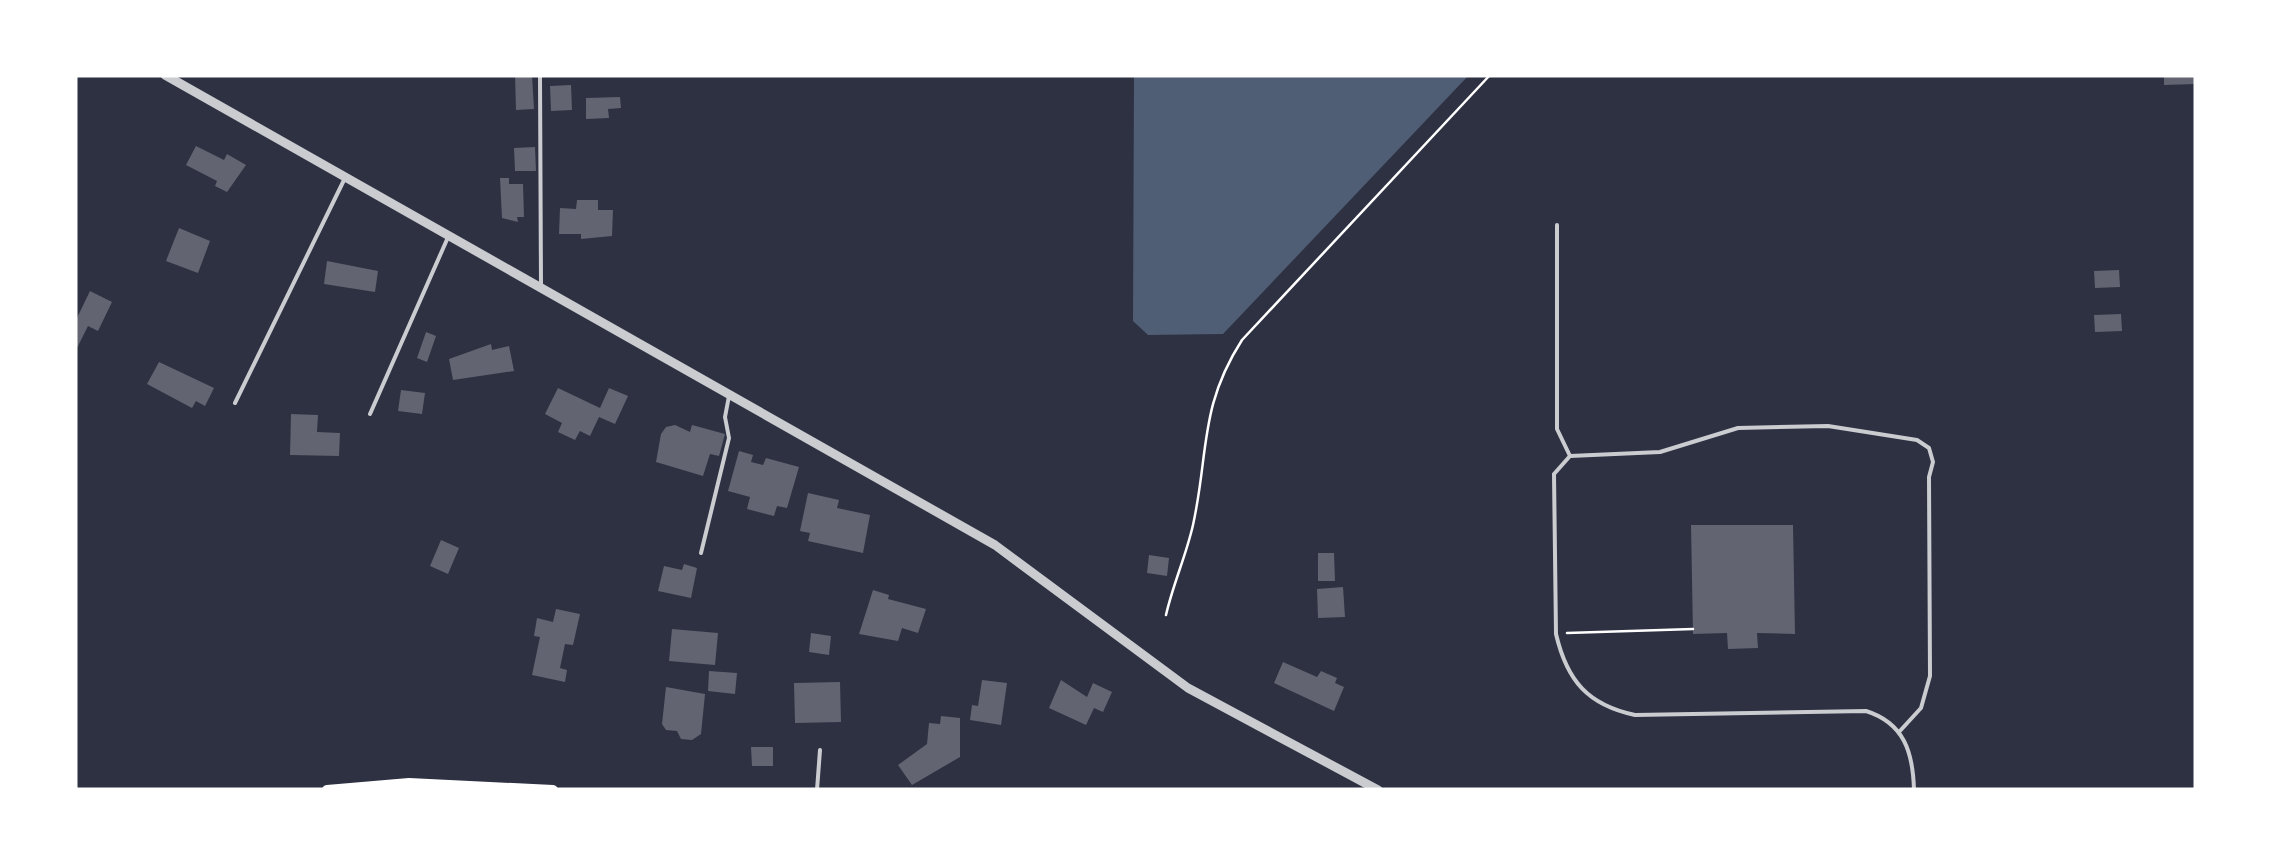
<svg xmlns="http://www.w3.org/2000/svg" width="2271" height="865" font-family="Merriweather,serif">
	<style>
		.water { fill: #4f5d75 }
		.building { fill: #626471 }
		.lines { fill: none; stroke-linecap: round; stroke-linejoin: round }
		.path { stroke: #fff; stroke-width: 2.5 }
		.service { stroke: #caccd0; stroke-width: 4 }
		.tertiary { stroke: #caccd0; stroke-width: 9 }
		.secondary { stroke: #fff; stroke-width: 10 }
	</style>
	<rect width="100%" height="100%" fill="#2d3142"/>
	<path class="water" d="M 1134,75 L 1469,75 L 1223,334 L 1148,335 L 1133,321 Z"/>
	<path class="building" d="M 515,75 L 532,75 L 534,109 L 516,110 Z
		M 2164,75 L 2196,75 L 2196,84 L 2164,85 Z
		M 571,85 L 572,110 L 551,111 L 550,86 Z
		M 620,97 L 621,108 L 608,109 L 609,118 L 586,119 L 586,98 Z
		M 196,146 L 224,160 L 227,154 L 246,165 L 227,192 L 215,186 L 217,181 L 186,165 Z
		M 535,147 L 536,171 L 515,171 L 514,148 Z
		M 500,178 L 509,178 L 509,184 L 523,184 L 524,217 L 517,217 L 518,222 L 502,218 Z
		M 577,200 L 598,200 L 598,210 L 613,210 L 612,236 L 581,239 L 581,234 L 559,234 L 560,208 L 576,209 Z
		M 179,228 L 210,241 L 198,273 L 166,261 Z
		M 327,261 L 378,271 L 375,292 L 324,284 Z
		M 2119,270 L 2120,287 L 2095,288 L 2094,271 Z
		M 90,291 L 112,302 L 98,331 L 88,326 L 75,352 L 76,320 Z
		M 2121,314 L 2122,331 L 2095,332 L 2094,315 Z
		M 426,332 L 436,336 L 427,362 L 417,358 Z
		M 491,344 L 492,350 L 509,346 L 514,371 L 453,380 L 449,359 Z
		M 159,362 L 214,388 L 205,406 L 196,401 L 192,408 L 147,384 Z
		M 558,388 L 600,408 L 609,388 L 628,396 L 615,424 L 599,417 L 590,436 L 580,431 L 575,440 L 558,432 L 562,423 L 545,414 Z
		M 401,390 L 425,393 L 422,414 L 398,411 Z
		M 291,414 L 318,415 L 317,432 L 340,433 L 339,456 L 290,455 Z
		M 675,425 L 690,432 L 692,425 L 725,434 L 719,456 L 710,454 L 703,476 L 656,462 L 661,434 L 666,427 Z
		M 739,451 L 753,455 L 751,462 L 763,465 L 766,458 L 799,467 L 787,508 L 777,506 L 774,516 L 747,509 L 750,497 L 728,491 Z
		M 808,493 L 839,500 L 837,508 L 870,515 L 863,553 L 808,541 L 810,533 L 800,531 Z
		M 1691,525 L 1793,525 L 1795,634 L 1757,633 L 1758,648 L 1728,649 L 1727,633 L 1693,634 Z
		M 441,540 L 459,548 L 448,574 L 430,566 Z
		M 1318,553 L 1334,553 L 1335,581 L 1318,581 Z
		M 1149,555 L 1169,558 L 1167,576 L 1147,573 Z
		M 684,564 L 697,568 L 691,598 L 658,591 L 664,566 L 682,570 Z
		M 1343,587 L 1345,617 L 1318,618 L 1317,589 Z
		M 873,590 L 889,595 L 888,599 L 926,609 L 918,633 L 902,628 L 898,641 L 859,634 Z
		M 556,609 L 580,614 L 573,645 L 565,644 L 560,668 L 567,670 L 565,682 L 532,675 L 540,637 L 534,636 L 537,618 L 553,622 Z
		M 672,629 L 718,633 L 715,665 L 669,661 Z
		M 811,633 L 831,636 L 829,655 L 809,652 Z
		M 1283,662 L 1317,677 L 1321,671 L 1337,678 L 1335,683 L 1344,687 L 1334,711 L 1274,683 Z
		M 709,671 L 737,673 L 735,694 L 708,691 Z
		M 982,680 L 1007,683 L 1001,725 L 970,720 L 972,705 L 978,706 Z
		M 1061,680 L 1087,697 L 1093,683 L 1112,692 L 1103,712 L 1094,708 L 1086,725 L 1049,708 Z
		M 840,682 L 841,722 L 795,723 L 794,683 Z
		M 666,687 L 705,694 L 701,734 L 692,740 L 681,739 L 677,731 L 666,730 L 662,724 Z
		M 941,716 L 960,718 L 960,757 L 912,785 L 898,765 L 927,744 L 929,723 L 940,724 Z
		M 751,747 L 773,747 L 773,766 L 752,766 Z"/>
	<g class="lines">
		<path class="path" d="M 1166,615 C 1173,584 1186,556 1193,525 C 1209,452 1199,407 1242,340 L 1490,75
			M 1567,633 L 1693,629"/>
		<path class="service" d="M 540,77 L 541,286
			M 1557,225 L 1557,429 L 1570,456
			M 235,403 L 345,178
			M 370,414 L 449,235
			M 701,553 L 729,438 L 725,417 L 729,396
			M 1899,732 L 1921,708 L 1930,676 L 1929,477 L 1933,462 L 1929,448 L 1917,440 L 1828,426 L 1738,428 L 1660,452 L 1570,456 L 1554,474 L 1556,634 C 1567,681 1588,705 1635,715 L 1866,711 C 1904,723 1913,752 1914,790
			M 817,790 L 820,750"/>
		<path class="tertiary" d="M 165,75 L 995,545 L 1188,688 L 1378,790"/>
		<path class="secondary" d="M 327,790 L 409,783 L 553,790"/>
	</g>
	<rect width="2271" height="865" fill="none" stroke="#ffffff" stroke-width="155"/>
</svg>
